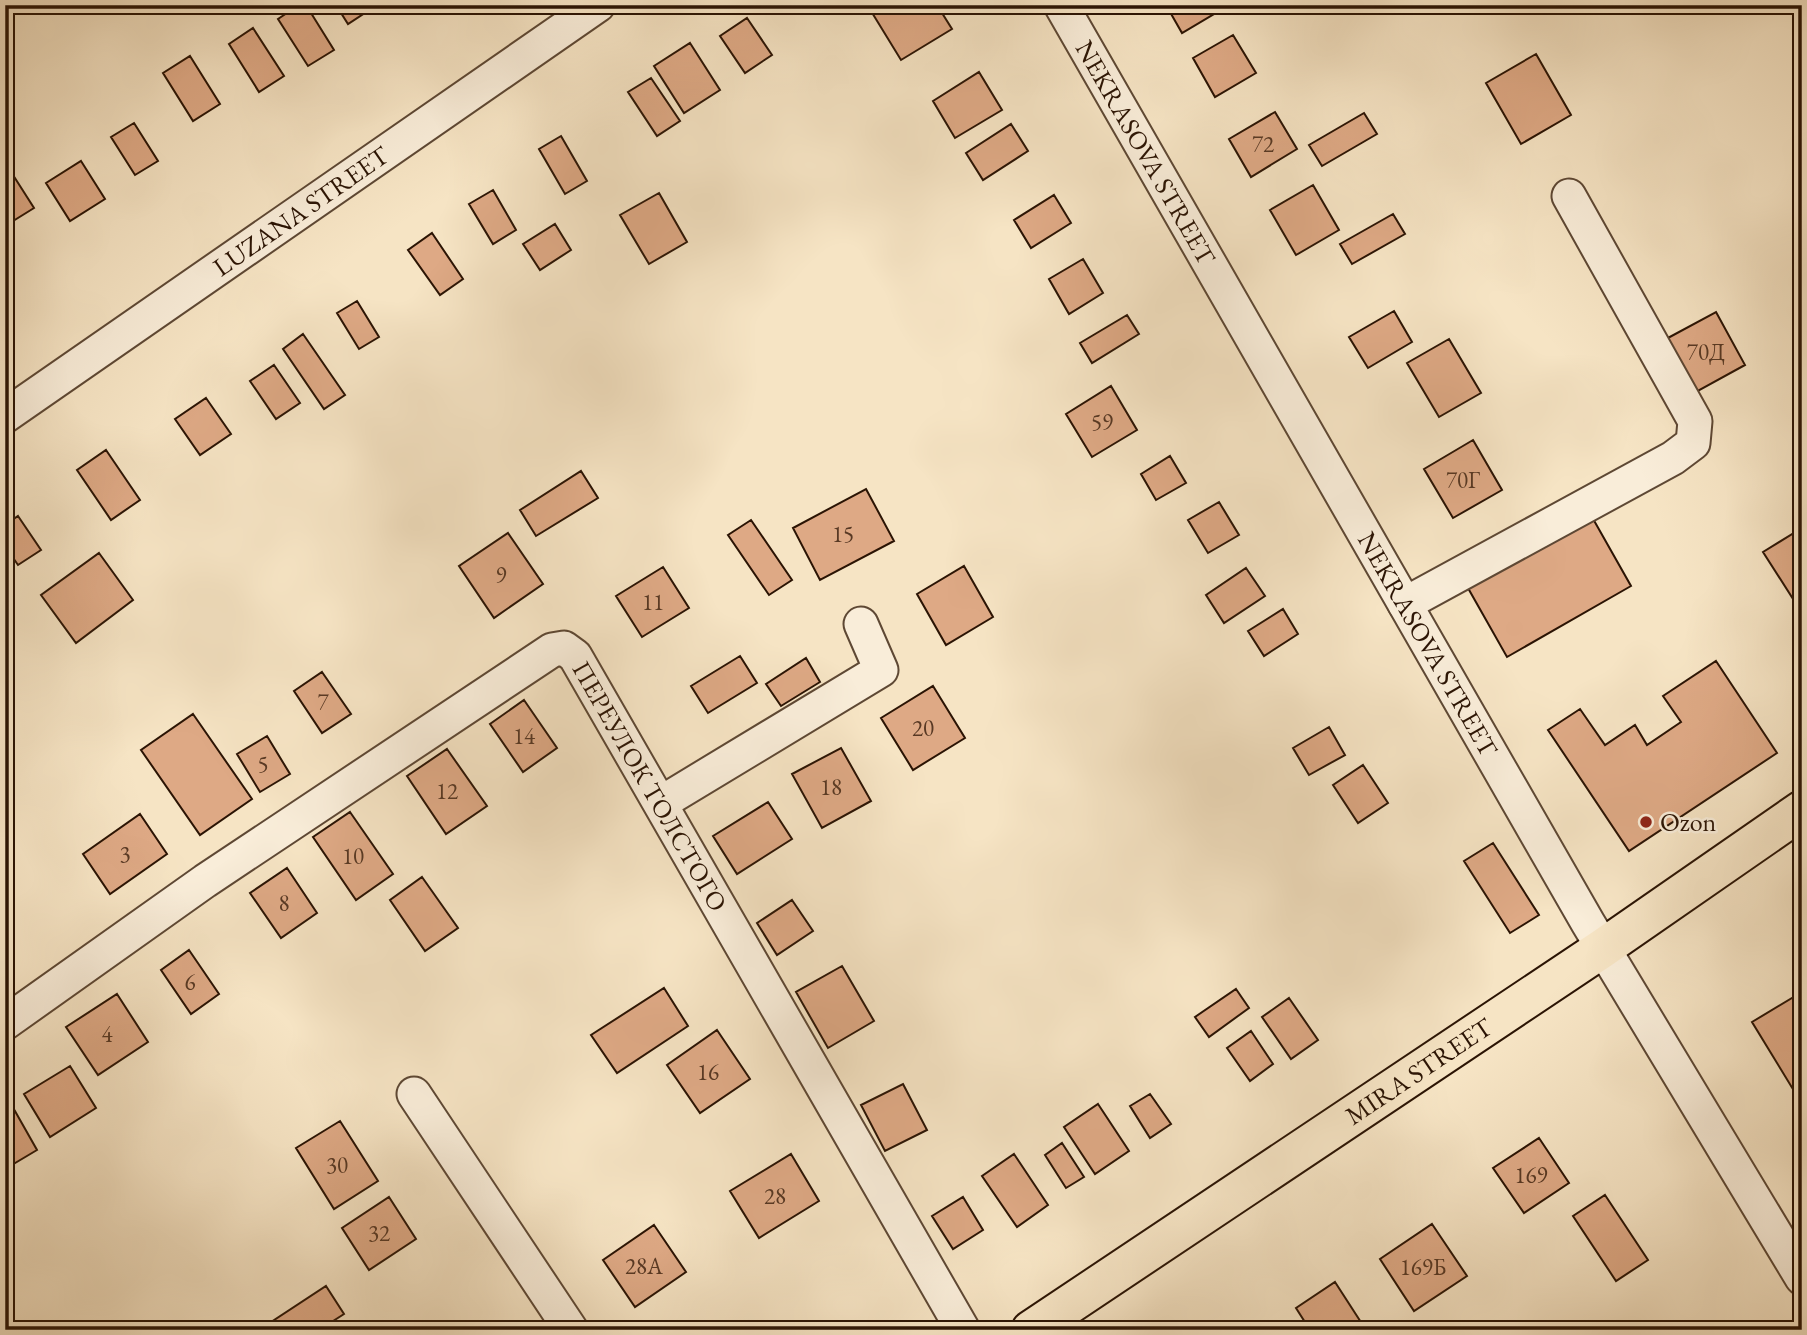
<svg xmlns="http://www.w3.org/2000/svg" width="1807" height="1335" font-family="'EB Garamond',serif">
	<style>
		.building { fill: #dea985; stroke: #2b1404; stroke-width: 2 }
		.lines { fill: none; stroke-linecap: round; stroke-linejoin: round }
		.minor-casing { stroke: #5e4834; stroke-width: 37 }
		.major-casing { stroke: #2b1404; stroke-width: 42 }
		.minor { stroke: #f9edd9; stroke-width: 33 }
		.major { stroke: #f6e4c4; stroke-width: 38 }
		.poi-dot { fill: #8f2418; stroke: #f9edd9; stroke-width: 2.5 }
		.labels { text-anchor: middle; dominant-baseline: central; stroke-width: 5; stroke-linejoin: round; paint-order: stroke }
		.number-label { font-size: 23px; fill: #583924 }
		.street-label { font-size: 26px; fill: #2b1404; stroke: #f9edd9 }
		.poi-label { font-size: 26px; fill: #2b1404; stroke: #f9edd9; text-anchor: start }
	</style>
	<rect width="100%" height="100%" fill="#f6e4c4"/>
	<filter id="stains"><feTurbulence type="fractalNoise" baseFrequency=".00286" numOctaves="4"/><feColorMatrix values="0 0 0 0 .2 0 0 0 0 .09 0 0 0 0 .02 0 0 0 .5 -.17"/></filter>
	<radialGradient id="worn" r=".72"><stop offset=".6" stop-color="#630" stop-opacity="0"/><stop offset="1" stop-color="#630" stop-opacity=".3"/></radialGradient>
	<path class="building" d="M 299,5 L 306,5 L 334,50 L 308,66 L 278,19 Z
		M 336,5 L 377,5 L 348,24 Z
		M 879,5 L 937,5 L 952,29 L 901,60 L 871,11 Z
		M 1166,5 L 1216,5 L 1219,11 L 1182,33 Z
		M 747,18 L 772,55 L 745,73 L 720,36 Z
		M 253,28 L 284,76 L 259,92 L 229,44 Z
		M 1233,35 L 1256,73 L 1215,97 L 1193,58 Z
		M 690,43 L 720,90 L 684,113 L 654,66 Z
		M 1536,54 L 1571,115 L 1521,144 L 1486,83 Z
		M 190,56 L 220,104 L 193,121 L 163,73 Z
		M 979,72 L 1002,110 L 955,138 L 933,101 Z
		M 651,78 L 680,121 L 657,136 L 628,92 Z
		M 1275,112 L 1297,149 L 1251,177 L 1229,139 Z
		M 1364,113 L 1377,134 L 1322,166 L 1309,145 Z
		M 134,123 L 158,161 L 135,175 L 111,137 Z
		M 1011,124 L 1028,151 L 983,180 L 966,153 Z
		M 561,136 L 587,181 L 565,194 L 539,149 Z
		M 81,161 L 105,199 L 70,221 L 46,183 Z
		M 6,164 L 34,208 L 5,226 L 5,165 Z
		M 1313,185 L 1339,230 L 1296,255 L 1270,210 Z
		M 493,190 L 516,230 L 493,244 L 469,204 Z
		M 659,193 L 687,242 L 649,264 L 620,215 Z
		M 1054,195 L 1071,223 L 1031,248 L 1014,220 Z
		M 1393,214 L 1405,234 L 1352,264 L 1340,244 Z
		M 555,224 L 571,250 L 540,270 L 523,244 Z
		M 432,233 L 463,279 L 440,295 L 408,250 Z
		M 1083,259 L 1103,293 L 1069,314 L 1049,279 Z
		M 357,301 L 379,337 L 359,349 L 337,313 Z
		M 1394,311 L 1412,342 L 1368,368 L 1349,337 Z
		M 1716,312 L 1745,365 L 1696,392 L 1666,339 Z
		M 1127,315 L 1139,334 L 1092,363 L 1080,343 Z
		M 303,334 L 345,395 L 324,409 L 283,349 Z
		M 1449,339 L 1481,393 L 1439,417 L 1407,363 Z
		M 274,365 L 300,403 L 276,419 L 250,381 Z
		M 1111,386 L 1137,430 L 1092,457 L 1066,414 Z
		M 206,398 L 231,434 L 200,455 L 175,419 Z
		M 1473,440 L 1502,490 L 1453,518 L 1424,469 Z
		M 106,450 L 140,500 L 111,520 L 77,470 Z
		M 1170,456 L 1186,483 L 1156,500 L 1141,474 Z
		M 581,471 L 598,498 L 536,536 L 520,510 Z
		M 866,489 L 894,541 L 820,580 L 793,528 Z
		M 1219,502 L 1239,535 L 1208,553 L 1188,520 Z
		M 18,516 L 41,550 L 18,565 L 5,546 L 5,525 Z
		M 1592,517 L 1631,586 L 1507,657 L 1468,588 Z
		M 751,520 L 792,580 L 769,595 L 728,535 Z
		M 1802,528 L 1802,613 L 1763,552 Z
		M 508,533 L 543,584 L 494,618 L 459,566 Z
		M 99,553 L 133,600 L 76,643 L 41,595 Z
		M 964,566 L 993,617 L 946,645 L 917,594 Z
		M 663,567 L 689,608 L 642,637 L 616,596 Z
		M 1246,568 L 1265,596 L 1224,623 L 1206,595 Z
		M 1283,609 L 1298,634 L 1264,656 L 1248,631 Z
		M 740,656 L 757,683 L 708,713 L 691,686 Z
		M 806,658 L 820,682 L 781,706 L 766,684 Z
		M 1716,661 L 1777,753 L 1629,851 L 1548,730 L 1580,709 L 1605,745 L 1635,725 L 1647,745 L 1681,722 L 1663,696 Z
		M 322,672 L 351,714 L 322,733 L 294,691 Z
		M 933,686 L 965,738 L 913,770 L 881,718 Z
		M 524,700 L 557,748 L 523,772 L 490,724 Z
		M 193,714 L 252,799 L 200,835 L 141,750 Z
		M 1329,727 L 1345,755 L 1309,775 L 1293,748 Z
		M 267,736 L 290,774 L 260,792 L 237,754 Z
		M 841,748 L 871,801 L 822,828 L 792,774 Z
		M 447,749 L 487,806 L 446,834 L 407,776 Z
		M 1363,765 L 1388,803 L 1358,823 L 1333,785 Z
		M 768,802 L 792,839 L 737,874 L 713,836 Z
		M 350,812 L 393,874 L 356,900 L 313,837 Z
		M 140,814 L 167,854 L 110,894 L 83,854 Z
		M 1493,843 L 1539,915 L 1510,933 L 1464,861 Z
		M 287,868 L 317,913 L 281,938 L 250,893 Z
		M 422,877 L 458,928 L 425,951 L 390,900 Z
		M 792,900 L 813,931 L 777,955 L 757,923 Z
		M 189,950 L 219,994 L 191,1014 L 161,970 Z
		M 842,966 L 874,1021 L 828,1048 L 796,992 Z
		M 664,988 L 688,1026 L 617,1073 L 591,1035 Z
		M 1236,989 L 1249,1008 L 1209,1037 L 1195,1017 Z
		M 1802,992 L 1802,1104 L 1752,1022 Z
		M 117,994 L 148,1042 L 98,1075 L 66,1027 Z
		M 1289,998 L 1318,1040 L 1291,1059 L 1262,1017 Z
		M 717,1030 L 750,1079 L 700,1113 L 667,1065 Z
		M 1251,1031 L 1273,1064 L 1250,1081 L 1227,1048 Z
		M 70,1066 L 96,1108 L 50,1137 L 24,1094 Z
		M 903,1084 L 927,1130 L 885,1151 L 861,1105 Z
		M 1150,1094 L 1171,1124 L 1150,1138 L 1130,1106 Z
		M 11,1104 L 37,1150 L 5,1169 L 5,1108 Z
		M 1098,1104 L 1129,1151 L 1095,1174 L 1064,1127 Z
		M 340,1121 L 378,1181 L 334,1209 L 296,1148 Z
		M 1539,1138 L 1569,1183 L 1524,1213 L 1493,1168 Z
		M 1062,1143 L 1084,1177 L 1066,1188 L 1045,1155 Z
		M 791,1154 L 819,1201 L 759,1238 L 730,1191 Z
		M 1014,1154 L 1048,1205 L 1017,1227 L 982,1176 Z
		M 1605,1195 L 1648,1260 L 1616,1281 L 1573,1216 Z
		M 389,1197 L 416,1239 L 369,1270 L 342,1228 Z
		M 963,1197 L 983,1230 L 953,1249 L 932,1216 Z
		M 1432,1224 L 1467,1276 L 1414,1311 L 1380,1259 Z
		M 654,1225 L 686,1272 L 635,1307 L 603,1260 Z
		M 1335,1282 L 1366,1330 L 1310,1330 L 1296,1308 Z
		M 326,1286 L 344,1314 L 319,1330 L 259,1330 Z"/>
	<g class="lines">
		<g class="minor-casing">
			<g id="minor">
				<path id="s1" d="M 1061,5 L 1588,923 L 1802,1278"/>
				<path id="s2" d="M 5,416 L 598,5"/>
				<path d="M 1405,604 L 1673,458 L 1693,443 L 1695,421 L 1569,196"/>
				<path d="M 661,803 L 881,670 L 861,624"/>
				<path id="s3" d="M 5,1023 L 205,881 L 552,650 L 564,648 L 575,656 L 963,1330"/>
				<path d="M 414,1094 L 571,1330"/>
			</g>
		</g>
		<g class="major-casing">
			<g id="major">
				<path id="s4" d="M 1031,1330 L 1603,948 L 1802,810"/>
			</g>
		</g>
		<use href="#minor" class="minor"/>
		<use href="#major" class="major"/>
	</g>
	<circle class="poi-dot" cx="1646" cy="822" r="7"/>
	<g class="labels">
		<g class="number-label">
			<text x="1263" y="144">72</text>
			<text x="1706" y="352">70Д</text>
			<text x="1102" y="422">59</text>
			<text x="1463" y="480">70Г</text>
			<text x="843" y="534">15</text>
			<text x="501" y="575">9</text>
			<text x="653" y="602">11</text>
			<text x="323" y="702">7</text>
			<text x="923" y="728">20</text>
			<text x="524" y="736">14</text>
			<text x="263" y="764">5</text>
			<text x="831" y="787">18</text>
			<text x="447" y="791">12</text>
			<text x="125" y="854">3</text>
			<text x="353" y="856">10</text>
			<text x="284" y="903">8</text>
			<text x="190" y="982">6</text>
			<text x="107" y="1034">4</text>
			<text x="708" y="1072">16</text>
			<text x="337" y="1165">30</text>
			<text x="1531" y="1175">169</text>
			<text x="775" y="1196">28</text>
			<text x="379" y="1233">32</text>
			<text x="644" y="1266">28А</text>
			<text x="1423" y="1267">169Б</text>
		</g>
		<g class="street-label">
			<text stroke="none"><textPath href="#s1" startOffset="170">NEKRASOVA STREET</textPath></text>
			<text stroke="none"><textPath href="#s2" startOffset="360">LUZANA STREET</textPath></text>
			<text stroke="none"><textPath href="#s1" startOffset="737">NEKRASOVA STREET</textPath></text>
			<text stroke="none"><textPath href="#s3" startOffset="838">ПЕРЕУЛОК ТОЛСТОГО</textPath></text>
			<text stroke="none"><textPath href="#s4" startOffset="466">MIRA STREET</textPath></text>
		</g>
		<g class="poi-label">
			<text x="1660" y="822">Ozon</text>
		</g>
	</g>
	<rect width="1807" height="1335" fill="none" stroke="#f6e4c4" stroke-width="28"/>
	<rect x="7" y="7" width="1793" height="1321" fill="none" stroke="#2b1404" stroke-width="3.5"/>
	<rect x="14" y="14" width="1779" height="1307" fill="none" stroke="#2b1404" stroke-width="2"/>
	<rect width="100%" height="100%" filter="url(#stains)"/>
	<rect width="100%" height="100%" fill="url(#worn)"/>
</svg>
